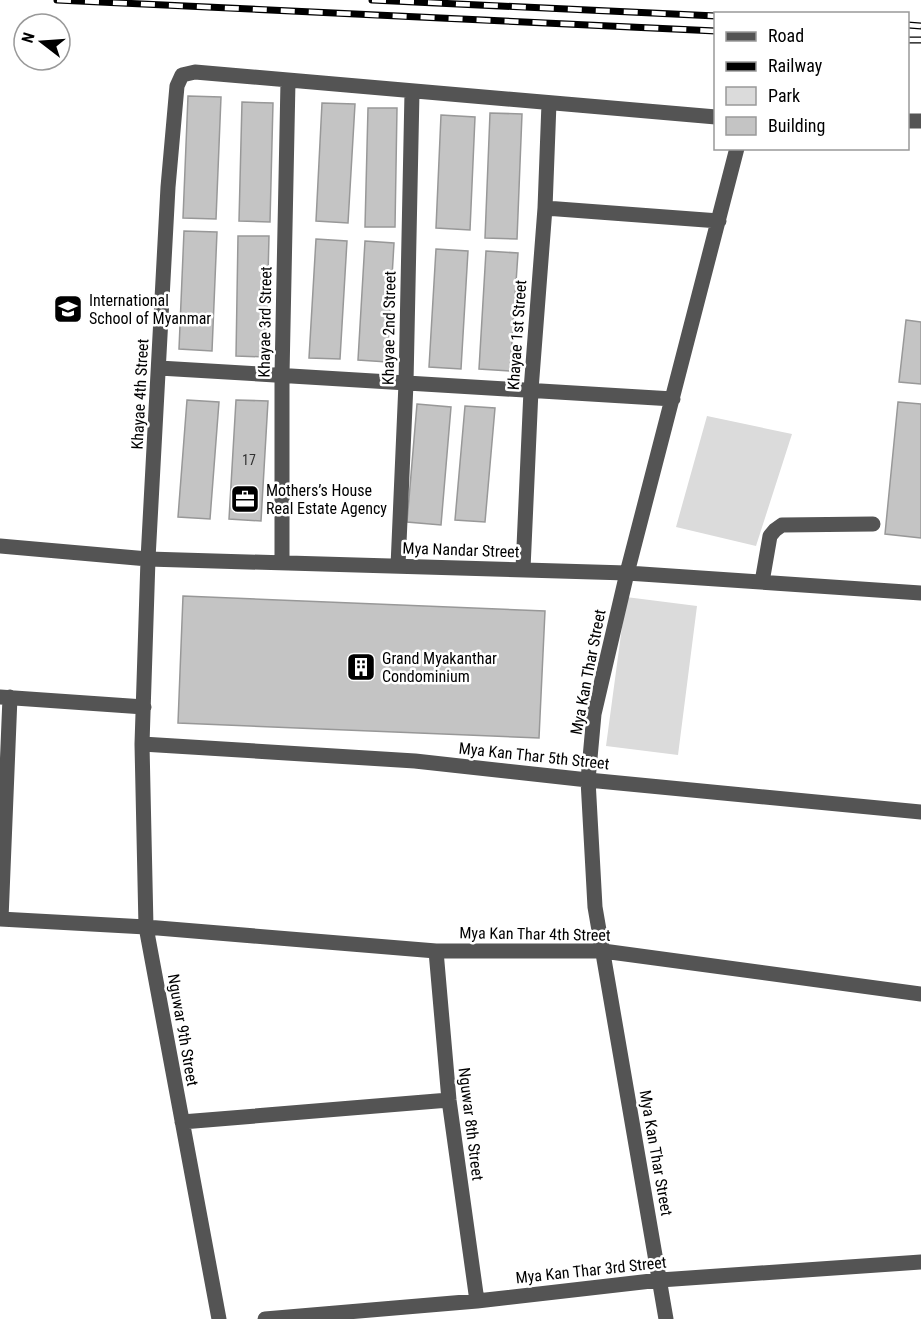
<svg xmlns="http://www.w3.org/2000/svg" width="921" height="1319" font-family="'Roboto Condensed',sans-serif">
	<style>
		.green { fill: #dbdbdb }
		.building { fill: #c4c4c4; stroke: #989898; stroke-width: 1.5 }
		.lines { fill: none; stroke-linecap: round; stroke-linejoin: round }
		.minor { stroke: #545454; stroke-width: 15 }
		.rail-casing { stroke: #000; stroke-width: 7 }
		.rail { stroke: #fff; stroke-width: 4.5; stroke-dasharray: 14; stroke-linecap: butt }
		.labels { text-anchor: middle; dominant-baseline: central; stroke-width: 5; stroke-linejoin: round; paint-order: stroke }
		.number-label { font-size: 14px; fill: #313131 }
		.poi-label { font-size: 16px; fill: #000; stroke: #fff; text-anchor: start }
		.street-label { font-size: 16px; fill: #000; stroke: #fff }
	</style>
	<rect width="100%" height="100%" fill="#fff"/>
	<path class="green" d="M 707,416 L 792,434 L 756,546 L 676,527 Z
		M 626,597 L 697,606 L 678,755 L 606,746 Z"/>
	<path class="building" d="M 188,96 L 221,97 L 216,219 L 183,218 Z
		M 242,102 L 273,103 L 270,222 L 239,221 Z
		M 322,103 L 355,104 L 348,223 L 316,221 Z
		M 368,108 L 397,108 L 395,227 L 365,227 Z
		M 490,113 L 522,114 L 517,239 L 485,238 Z
		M 441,115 L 475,117 L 470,230 L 436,228 Z
		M 184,231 L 217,232 L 212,351 L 179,349 Z
		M 238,236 L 269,236 L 266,357 L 236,356 Z
		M 316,239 L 347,241 L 340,359 L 309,358 Z
		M 365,241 L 394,243 L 387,362 L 358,360 Z
		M 436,249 L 468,251 L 461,369 L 429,367 Z
		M 486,251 L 518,253 L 510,371 L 479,369 Z
		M 906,320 L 921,322 L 921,384 L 899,382 Z
		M 187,400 L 219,402 L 210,519 L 178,517 Z
		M 236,400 L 268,401 L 261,521 L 229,519 Z
		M 898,402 L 921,404 L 921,538 L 885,534 Z
		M 417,404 L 451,407 L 441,525 L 407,522 Z
		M 465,406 L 495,408 L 485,522 L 455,520 Z
		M 183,596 L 545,611 L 539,738 L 178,723 Z"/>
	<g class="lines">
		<path class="minor" d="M 908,121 L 921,121
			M 545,208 L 719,221
			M 159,368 L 673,399
			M 0,546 L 148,559 L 627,573 L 921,593
			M 282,563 L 282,375 L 288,81
			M 398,566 L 406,383 L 412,92
			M 523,569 L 531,390 L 545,208 L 549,103
			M 762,582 L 770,536 L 775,530 L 782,525 L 873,524
			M 0,697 L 144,707
			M 142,744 L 415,761 L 588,780 L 921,812
			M 0,919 L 146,927 L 436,951 L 603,951 L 921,994
			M 1,919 L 10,697
			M 436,951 L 449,1100 L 477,1301
			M 182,1122 L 449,1100
			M 219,1319 L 146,927 L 142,744 L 148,559 L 168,187 L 177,86 L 182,75 L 195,72 L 716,117
			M 265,1319 L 477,1301 L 660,1280 L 921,1262
			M 666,1319 L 595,907 L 588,780 L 594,714 L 627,573 L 737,148"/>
		<g class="rail-casing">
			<path id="rail" d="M 57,0 L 716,31
				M 372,0 L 716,16
				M 908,25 L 921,26
				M 908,40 L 921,40"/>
		</g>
		<use href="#rail" class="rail"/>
	</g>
	<defs>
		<g id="school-square" transform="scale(1.5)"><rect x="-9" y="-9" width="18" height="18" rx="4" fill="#000" stroke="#fff"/><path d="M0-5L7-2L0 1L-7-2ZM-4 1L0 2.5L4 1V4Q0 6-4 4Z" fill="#fff"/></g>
		<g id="office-square" transform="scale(1.5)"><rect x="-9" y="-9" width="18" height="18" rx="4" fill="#000" stroke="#fff"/><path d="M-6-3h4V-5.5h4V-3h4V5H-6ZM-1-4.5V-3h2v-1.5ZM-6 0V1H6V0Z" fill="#fff"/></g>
		<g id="building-square" transform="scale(1.5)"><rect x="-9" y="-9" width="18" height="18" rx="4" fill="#000" stroke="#fff"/><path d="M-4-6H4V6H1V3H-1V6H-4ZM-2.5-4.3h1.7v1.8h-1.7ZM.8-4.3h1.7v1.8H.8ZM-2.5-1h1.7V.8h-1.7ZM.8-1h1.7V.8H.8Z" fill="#fff"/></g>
	</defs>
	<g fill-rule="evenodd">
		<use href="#school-square" x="68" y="309"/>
		<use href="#office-square" x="245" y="499"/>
		<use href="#building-square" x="361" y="667"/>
	</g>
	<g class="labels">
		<g class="number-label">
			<text x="249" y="460">17</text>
		</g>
		<g class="poi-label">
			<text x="89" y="300">International<tspan x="89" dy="18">School of Myanmar</tspan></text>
			<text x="266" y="490">Mothers’s House<tspan x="266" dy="18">Real Estate Agency</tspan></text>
			<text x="382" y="658">Grand Myakanthar<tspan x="382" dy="18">Condominium</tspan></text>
		</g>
		<g class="street-label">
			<text transform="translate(265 322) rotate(-89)">Khayae 3rd Street</text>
			<text transform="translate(389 328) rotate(-89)">Khayae 2nd Street</text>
			<text transform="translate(517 335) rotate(-86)">Khayae 1st Street</text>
			<text transform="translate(140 394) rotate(-87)">Khayae 4th Street</text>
			<text transform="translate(461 550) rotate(2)">Mya Nandar Street</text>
			<text transform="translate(588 672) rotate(-79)">Mya Kan Thar Street</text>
			<text transform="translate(534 756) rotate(6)">Mya Kan Thar 5th Street</text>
			<text transform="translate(535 934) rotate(1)">Mya Kan Thar 4th Street</text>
			<text transform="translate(183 1030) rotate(80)">Nguwar 9th Street</text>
			<text transform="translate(471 1124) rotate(83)">Nguwar 8th Street</text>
			<text transform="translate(656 1153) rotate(80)">Mya Kan Thar Street</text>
			<text transform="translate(591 1270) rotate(-6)">Mya Kan Thar 3rd Street</text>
		</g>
	</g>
	<rect x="714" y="12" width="195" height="138" fill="#ffffff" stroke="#999999" stroke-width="1.5"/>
	<rect x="726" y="32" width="30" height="9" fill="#545454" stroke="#999999" stroke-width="1.5"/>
	<text x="768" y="42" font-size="18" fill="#000000">Road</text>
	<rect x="726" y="62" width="30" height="9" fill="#000000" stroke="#999999" stroke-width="1.5"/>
	<text x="768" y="72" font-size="18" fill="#000000">Railway</text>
	<rect x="726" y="87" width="30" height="18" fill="#dbdbdb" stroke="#999999" stroke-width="1.5"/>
	<text x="768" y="102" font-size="18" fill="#000000">Park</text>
	<rect x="726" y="117" width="30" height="18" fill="#c4c4c4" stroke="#999999" stroke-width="1.5"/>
	<text x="768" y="132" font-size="18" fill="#000000">Building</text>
	<g transform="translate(42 42) rotate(287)"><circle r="28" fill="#ffffff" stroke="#999999" stroke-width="1.5"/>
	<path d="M0-4.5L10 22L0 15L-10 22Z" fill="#000000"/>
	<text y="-9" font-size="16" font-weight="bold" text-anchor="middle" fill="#000000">N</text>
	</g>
</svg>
